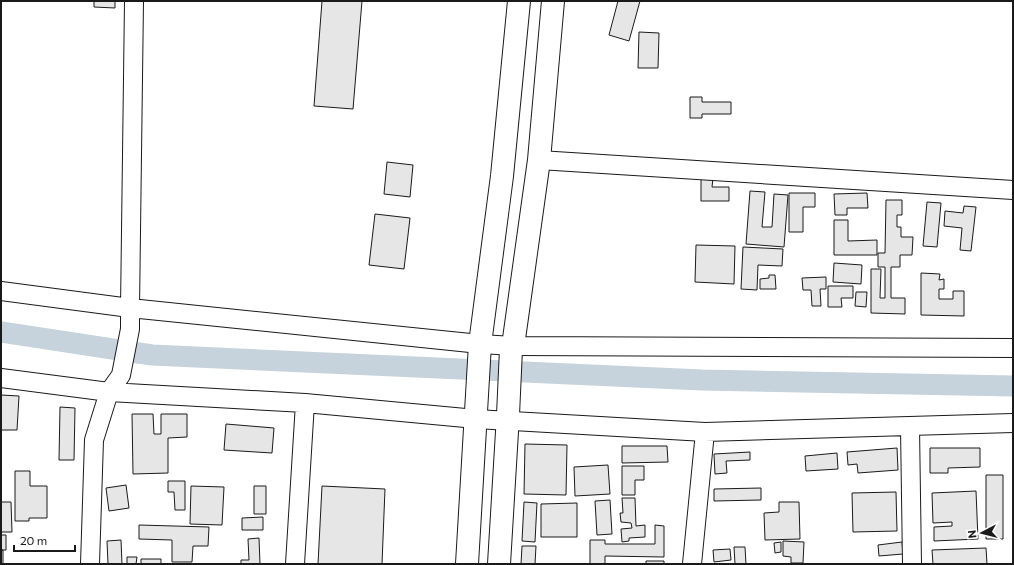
<svg xmlns="http://www.w3.org/2000/svg" width="1014" height="565" font-family="Commissioner,sans-serif">
	<style>
		.lines { fill: none; stroke-linecap: round; stroke-linejoin: round }
		.canal { stroke: #c6d2dc; stroke-width: 21 }
		.building { fill: #e6e6e6; stroke: #1a1a1a }
		.minor-casing { stroke: #1a1a1a; stroke-width: 20 }
		.secondary-casing { stroke: #1a1a1a; stroke-width: 24 }
		.minor { stroke: #fff; stroke-width: 18 }
		.secondary { stroke: #fff; stroke-width: 22 }
	</style>
	<rect width="100%" height="100%" fill="#fff"/>
	<g class="lines">
		<path class="canal" d="M 1,332 L 152,355 L 702,380 L 1013,386"/>
	</g>
	<path class="building" d="M 94,1 L 115,1 L 115,8 L 94,7 Z
		M 322,1 L 362,1 L 353,109 L 314,106 Z
		M 618,1 L 640,1 L 629,41 L 609,35 Z
		M 639,32 L 659,33 L 658,68 L 638,68 Z
		M 690,97 L 702,97 L 702,102 L 731,102 L 731,114 L 702,114 L 702,118 L 690,118 Z
		M 387,162 L 413,165 L 410,197 L 384,194 Z
		M 701,178 L 713,178 L 712,187 L 729,187 L 729,201 L 701,201 Z
		M 750,191 L 765,192 L 762,227 L 772,227 L 774,194 L 788,195 L 784,247 L 746,244 Z
		M 789,193 L 815,193 L 815,207 L 803,207 L 803,232 L 789,232 Z
		M 867,193 L 868,208 L 847,208 L 847,215 L 835,215 L 834,194 Z
		M 886,200 L 902,200 L 902,215 L 897,215 L 897,227 L 901,227 L 901,237 L 913,237 L 912,255 L 900,255 L 900,267 L 891,267 L 891,298 L 905,298 L 905,314 L 871,313 L 871,269 L 881,269 L 880,298 L 885,298 L 885,267 L 878,267 L 878,253 L 885,253 Z
		M 927,202 L 941,203 L 937,247 L 923,246 Z
		M 964,206 L 976,207 L 971,251 L 960,250 L 962,228 L 944,226 L 945,211 L 963,213 Z
		M 375,214 L 410,218 L 404,269 L 369,265 Z
		M 834,220 L 848,220 L 848,241 L 877,240 L 877,255 L 834,255 Z
		M 696,245 L 735,246 L 734,284 L 695,282 Z
		M 743,247 L 783,249 L 782,266 L 758,265 L 757,290 L 741,289 Z
		M 834,263 L 862,265 L 861,284 L 833,282 Z
		M 921,273 L 940,274 L 939,280 L 944,279 L 944,289 L 939,289 L 939,299 L 953,299 L 953,291 L 964,291 L 964,316 L 921,315 Z
		M 769,275 L 775,275 L 776,289 L 760,289 L 760,279 L 769,278 Z
		M 826,277 L 826,289 L 820,289 L 821,306 L 812,306 L 811,290 L 803,290 L 802,278 Z
		M 828,286 L 853,286 L 853,298 L 841,298 L 842,307 L 828,307 Z
		M 856,292 L 867,292 L 866,307 L 855,306 Z
		M 1,395 L 19,396 L 17,430 L 1,430 Z
		M 60,407 L 75,408 L 74,460 L 59,460 Z
		M 132,414 L 153,414 L 154,434 L 161,434 L 161,414 L 187,414 L 187,437 L 168,438 L 168,473 L 133,474 Z
		M 226,424 L 274,428 L 272,453 L 224,450 Z
		M 525,444 L 567,445 L 566,495 L 524,494 Z
		M 622,446 L 667,446 L 668,462 L 622,463 Z
		M 897,448 L 898,470 L 858,473 L 857,464 L 848,465 L 847,452 Z
		M 930,448 L 980,448 L 980,467 L 948,468 L 948,473 L 930,473 Z
		M 750,452 L 750,460 L 726,461 L 727,473 L 715,474 L 714,454 Z
		M 837,453 L 838,469 L 806,471 L 805,456 Z
		M 608,465 L 610,494 L 575,496 L 574,467 Z
		M 622,466 L 644,466 L 644,480 L 635,480 L 635,495 L 622,495 Z
		M 15,471 L 30,471 L 30,486 L 47,486 L 47,518 L 29,518 L 29,521 L 15,521 Z
		M 986,475 L 1003,475 L 1003,539 L 986,539 Z
		M 168,481 L 185,481 L 185,510 L 175,510 L 174,492 L 168,492 Z
		M 126,485 L 129,508 L 109,511 L 106,488 Z
		M 191,486 L 224,487 L 222,525 L 190,524 Z
		M 254,486 L 266,486 L 266,514 L 254,514 Z
		M 322,486 L 385,489 L 382,564 L 318,564 Z
		M 761,488 L 761,500 L 714,501 L 714,489 Z
		M 976,491 L 978,539 L 934,541 L 934,527 L 952,526 L 952,522 L 933,523 L 932,493 Z
		M 896,492 L 897,531 L 853,532 L 852,493 Z
		M 622,498 L 635,498 L 636,526 L 645,525 L 645,537 L 629,538 L 629,541 L 622,542 L 621,529 L 632,528 L 631,523 L 621,522 L 620,513 L 623,513 Z
		M 610,500 L 612,534 L 597,535 L 595,501 Z
		M 1,502 L 11,502 L 12,532 L 1,532 Z
		M 524,502 L 537,503 L 535,542 L 522,541 Z
		M 779,502 L 799,502 L 800,539 L 765,540 L 764,513 L 779,512 Z
		M 577,503 L 577,537 L 541,537 L 541,504 Z
		M 263,517 L 263,530 L 242,530 L 242,518 Z
		M 139,525 L 209,527 L 208,546 L 193,546 L 192,562 L 172,562 L 172,540 L 139,539 Z
		M 655,525 L 664,526 L 664,557 L 605,556 L 605,564 L 590,564 L 590,540 L 605,540 L 605,544 L 655,544 Z
		M 1,535 L 6,535 L 6,550 L 1,550 Z
		M 259,538 L 260,564 L 241,564 L 241,560 L 249,560 L 248,539 Z
		M 121,540 L 122,564 L 108,564 L 107,541 Z
		M 783,541 L 804,542 L 803,563 L 791,563 L 791,557 L 783,556 Z
		M 781,542 L 781,552 L 775,553 L 774,543 Z
		M 902,542 L 903,554 L 879,556 L 878,545 Z
		M 522,546 L 536,546 L 535,564 L 521,564 Z
		M 734,547 L 745,547 L 746,564 L 735,564 Z
		M 986,548 L 987,564 L 933,564 L 932,550 Z
		M 730,549 L 731,560 L 714,562 L 713,550 Z
		M 1,550 L 3,550 L 3,564 L 1,564 Z
		M 127,557 L 137,557 L 136,564 L 127,564 Z
		M 141,559 L 161,559 L 161,564 L 141,564 Z
		M 646,561 L 664,561 L 664,564 L 646,564 Z"/>
	<g class="lines">
		<g class="minor-casing">
			<path id="minor" d="M 539,160 L 1013,190
				M 1,291 L 130,308 L 480,344 L 513,346 L 1013,348
				M 1,378 L 109,392 L 305,403 L 476,419 L 705,432 L 1013,423
				M 910,427 L 912,564
				M 90,564 L 94,440 L 109,392 L 121,375 L 130,329 L 130,308 L 134,1
				M 295,564 L 305,403
				M 692,564 L 705,432"/>
		</g>
		<g class="secondary-casing">
			<path id="secondary" d="M 467,564 L 480,344 L 502,176 L 519,1
				M 499,564 L 508,415 L 511,349 L 513,346 L 539,160 L 553,1"/>
		</g>
		<use href="#minor" class="minor"/>
		<use href="#secondary" class="secondary"/>
	</g>
	<rect width="1014" height="565" fill="none" stroke="#1a1a1a" stroke-width="4"/>
	<g transform="translate(982 533) rotate(263)" stroke="#ffffff" stroke-width="3" paint-order="stroke">
	<path d="M0-3L7 15L0 10L-7 15Z" fill="#1a1a1a"/>
	<text y="-6" font-size="11" font-weight="bold" text-anchor="middle" fill="#1a1a1a">N</text>
	</g>
	<path d="M14 545v6h61v-6" fill="none" stroke="#1a1a1a" stroke-width="2"/>
	<text x="20" y="545" font-size="12" fill="#1a1a1a" stroke="#ffffff" stroke-width="3" paint-order="stroke">20 m</text>
</svg>
